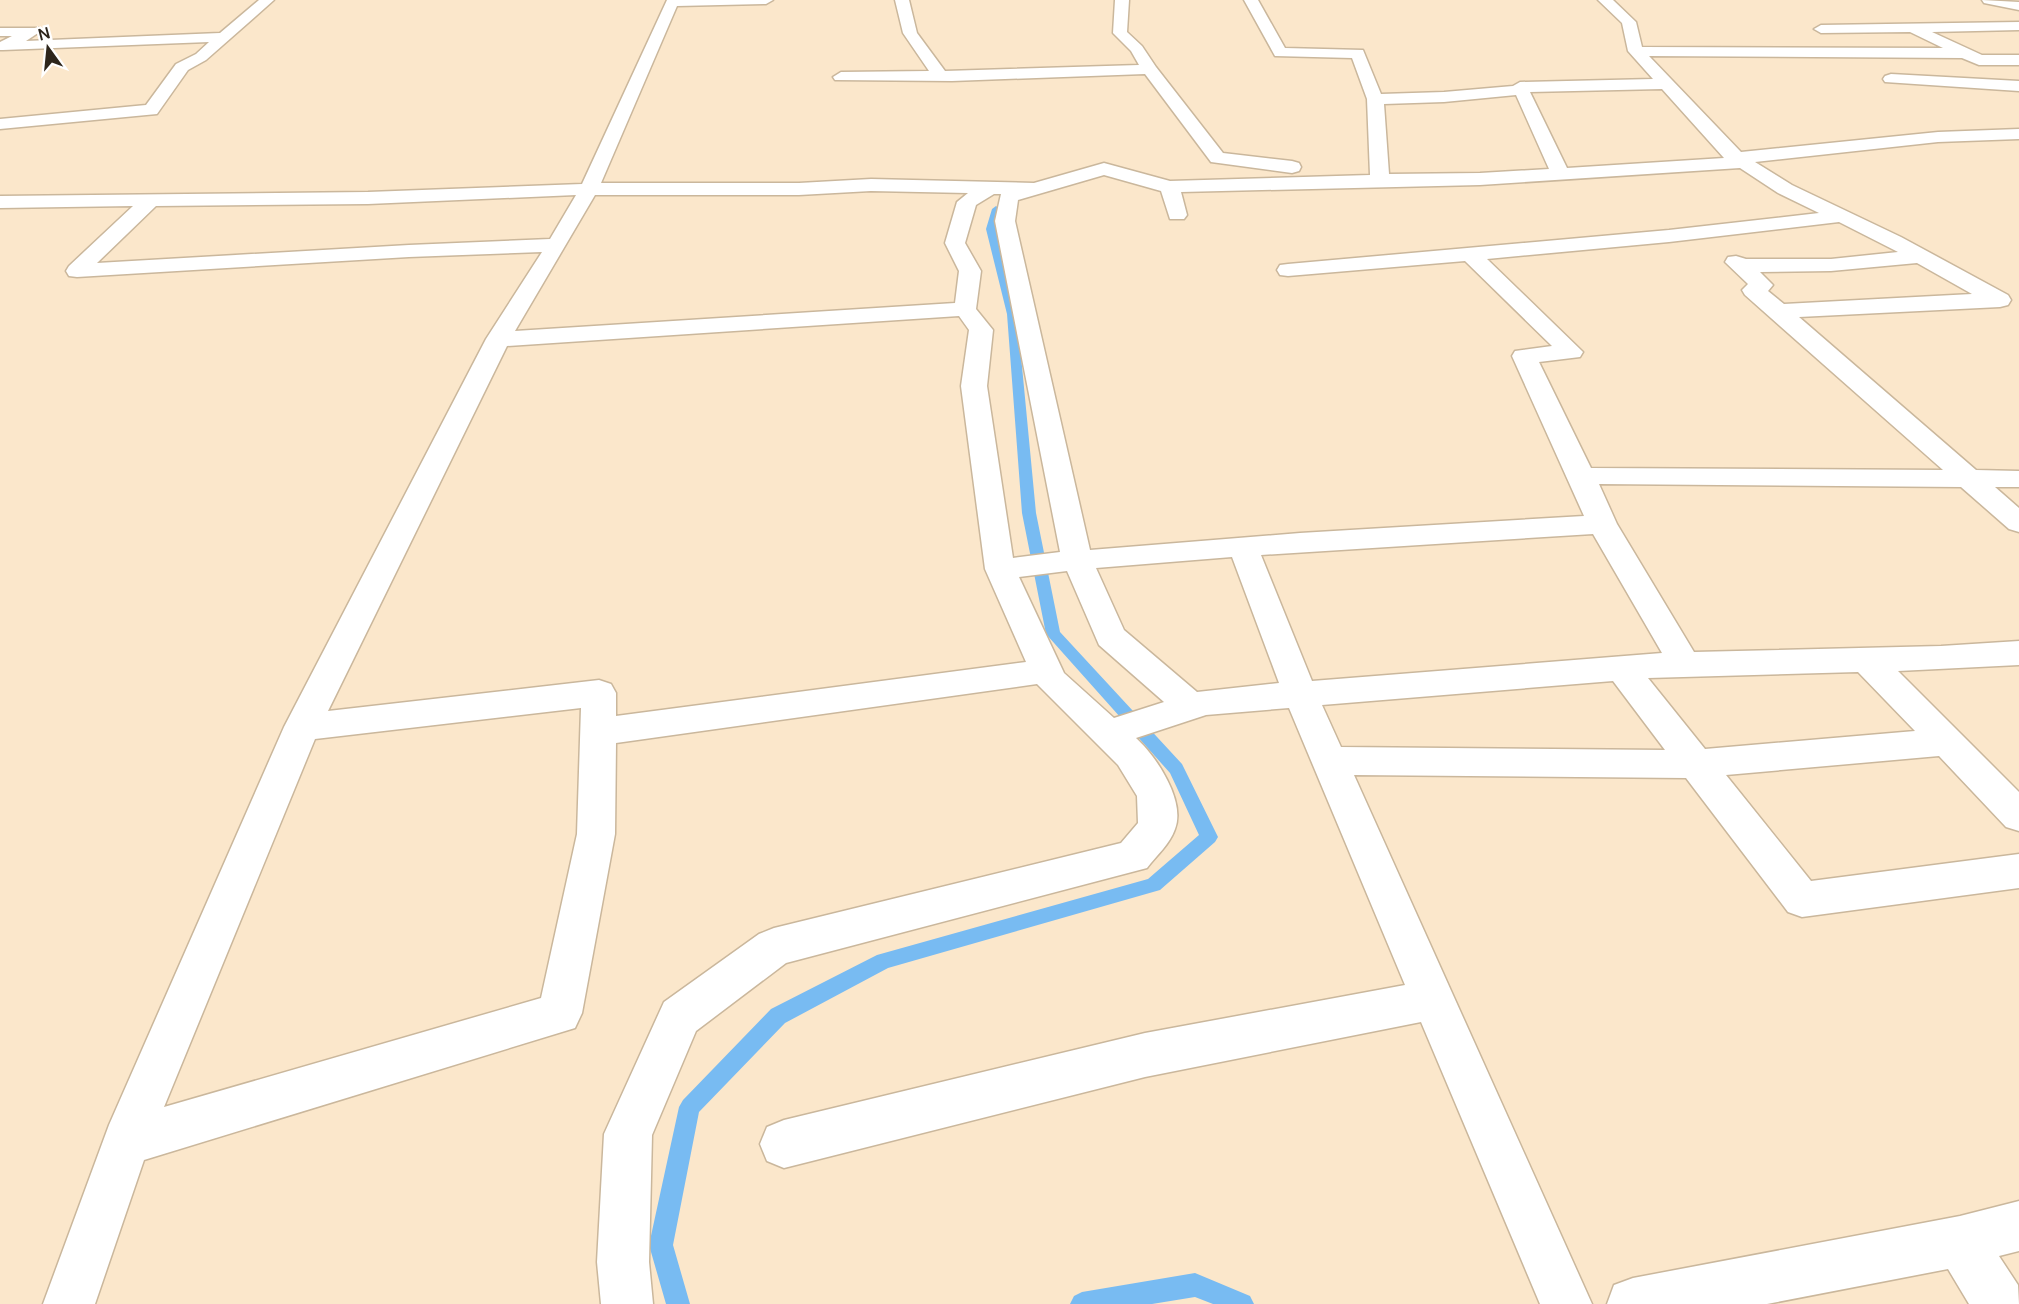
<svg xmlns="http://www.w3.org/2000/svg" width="2019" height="1304" font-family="Manrope,sans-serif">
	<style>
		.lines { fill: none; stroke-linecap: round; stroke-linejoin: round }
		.stream { fill: #78bbf2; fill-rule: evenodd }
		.minor-casing { stroke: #cab79c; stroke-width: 3 }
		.minor { fill: #fff; fill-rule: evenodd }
	</style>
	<rect width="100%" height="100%" fill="#fbe7cb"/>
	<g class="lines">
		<path class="stream" d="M 996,206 L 1000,209 L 996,229 L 1017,314 L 1036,513 L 1060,632 L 1182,764 L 1218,837 L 1215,842 L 1160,890 L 888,968 L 785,1023 L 699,1112 L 673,1245 L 690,1304 L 666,1304 L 649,1245 L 679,1107 L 683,1100 L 771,1009 L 877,955 L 1148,879 L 1199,835 L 1170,773 L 1046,634 L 1022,513 L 1007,314 L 986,229 L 992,209 Z
			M 1195,1273 L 1250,1296 L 1254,1304 L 1213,1304 L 1195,1297 L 1152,1304 L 1070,1304 L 1074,1296 L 1082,1292 Z"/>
		<g class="minor-casing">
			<path id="minor" d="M 259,0 L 274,0 L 206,60 L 188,70 L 157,114 L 0,129 L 0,119 L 146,105 L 176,64 L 196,54 L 209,42 L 3,50 L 0,50 L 0,42 L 12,36 L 0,36 L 0,28 L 39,28 L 41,31 L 26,41 L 220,33 Z
				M 667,0 L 773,0 L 766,4 L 677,6 L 601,183 L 799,183 L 871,179 L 1034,183 L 1104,163 L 1170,181 L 1370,175 L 1367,99 L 1352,58 L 1275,56 L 1244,0 L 1258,0 L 1285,48 L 1363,50 L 1381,94 L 1444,92 L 1513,86 L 1520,82 L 1653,79 L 1628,51 L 1622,23 L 1598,0 L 1613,0 L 1636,22 L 1642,47 L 1943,48 L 1910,32 L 1821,33 L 1814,29 L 1821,25 L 2019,22 L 2019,30 L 1932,32 L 1982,55 L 2019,55 L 2019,65 L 1979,65 L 1962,58 L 1649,56 L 1741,152 L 1938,132 L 2019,129 L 2019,139 L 1938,142 L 1755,162 L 1792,185 L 1901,237 L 2008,295 L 2011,300 L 2008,305 L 2000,307 L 1799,317 L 1976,470 L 2019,471 L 2019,487 L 1995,487 L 2019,508 L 2019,532 L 2009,529 L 1961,487 L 1599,484 L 1617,524 L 1694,652 L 1941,646 L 2019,641 L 2019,665 L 1898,671 L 2019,792 L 2019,831 L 2006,827 L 1939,756 L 1726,775 L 1811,881 L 2019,854 L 2019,888 L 1802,917 L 1788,912 L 1686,778 L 1354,775 L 1592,1304 L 1540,1304 L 1421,1022 L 1145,1077 L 784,1168 L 767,1161 L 760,1144 L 767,1127 L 784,1120 L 1145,1033 L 1405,985 L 1289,708 L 1206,715 L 1136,738 C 1156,756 1186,801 1175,829 C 1170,844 1156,856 1147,868 L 786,963 L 696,1031 L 652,1135 L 649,1262 L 653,1304 L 601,1304 L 597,1262 L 604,1134 L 664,1002 L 759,934 L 774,928 L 1121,843 L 1138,823 L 1137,796 L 1118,765 L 1037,684 L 616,743 L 615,834 L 582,1013 L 575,1028 L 144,1160 L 95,1304 L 43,1304 L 109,1125 L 284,727 L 486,339 L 542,252 L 409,257 L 77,277 L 69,276 L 66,271 L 69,266 L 133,206 L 0,208 L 0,196 L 368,192 L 582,184 ZM 1662,89 L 1724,158 L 1567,168 L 1530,92 ZM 1516,95 L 1549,169 L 1480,173 L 1389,174 L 1384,104 L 1444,102 ZM 1740,168 L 1778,193 L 1819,213 L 1669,230 L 1288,264 L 1280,265 L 1277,270 L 1280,275 L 1288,276 L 1465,261 L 1552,346 L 1515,351 L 1512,356 L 1584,516 L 1300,533 L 1090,550 L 1015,221 L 1018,200 L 1104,175 L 1161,191 L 1170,219 L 1184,219 L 1187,215 L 1181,192 L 1480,185 ZM 871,191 L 968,193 L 957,202 L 945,243 L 959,271 L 955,303 L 515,331 L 595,195 L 799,195 ZM 994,194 L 1001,194 L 995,221 L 1060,552 L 1013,558 L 987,386 L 993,330 L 976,309 L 981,271 L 965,243 L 976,205 ZM 576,195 L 550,239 L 409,245 L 97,263 L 156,206 L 368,204 ZM 1839,222 L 1898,252 L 1831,259 L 1746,259 L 1736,256 L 1728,257 L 1725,262 L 1748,284 L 1742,290 L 1745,295 L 1943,470 L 1591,468 L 1539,362 L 1580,357 L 1583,352 L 1487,259 L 1669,242 ZM 1917,263 L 1972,294 L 1784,304 L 1768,291 L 1773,285 L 1760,272 L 1831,271 ZM 959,316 L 969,330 L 961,386 L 985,569 L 1026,662 L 616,716 L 616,693 L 611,684 L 599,680 L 328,711 L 507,346 ZM 1593,534 L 1662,653 L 1312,681 L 1261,555 ZM 1232,557 L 1279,683 L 1197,692 L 1124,630 L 1096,568 ZM 1067,571 L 1099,645 L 1164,702 L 1114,718 L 1064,673 L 1019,577 ZM 1858,672 L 1915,731 L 1705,749 L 1648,678 ZM 1613,681 L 1665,750 L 1341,747 L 1322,705 ZM 581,708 L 577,834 L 541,998 L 164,1107 L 315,739 Z
				M 895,0 L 909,0 L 917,33 L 945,71 L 1139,65 L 1131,51 L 1113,33 L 1115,0 L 1129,0 L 1127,32 L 1142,46 L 1156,67 L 1223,153 L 1292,161 L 1299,163 L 1301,167 L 1299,171 L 1292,173 L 1211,162 L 1145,74 L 952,81 L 835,80 L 833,77 L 841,72 L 929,71 L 903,33 Z
				M 1982,0 L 2019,2 L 2019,10 L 1984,3 Z
				M 1891,74 L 2019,81 L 2019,91 L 1885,82 L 1883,79 L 1885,76 Z
				M 2019,1201 L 2019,1251 L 1999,1256 L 2018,1285 L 2019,1304 L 1969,1304 L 1948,1269 L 1767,1304 L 1607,1304 L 1614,1285 L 1633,1278 L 1960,1216 Z"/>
		</g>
		<use href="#minor" class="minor"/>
	</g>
	<g transform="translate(48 48) rotate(345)" stroke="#ffffff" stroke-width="4.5" paint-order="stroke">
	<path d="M0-4.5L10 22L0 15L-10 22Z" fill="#2d251b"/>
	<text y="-9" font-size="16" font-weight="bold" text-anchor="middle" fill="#2d251b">N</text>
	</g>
</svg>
